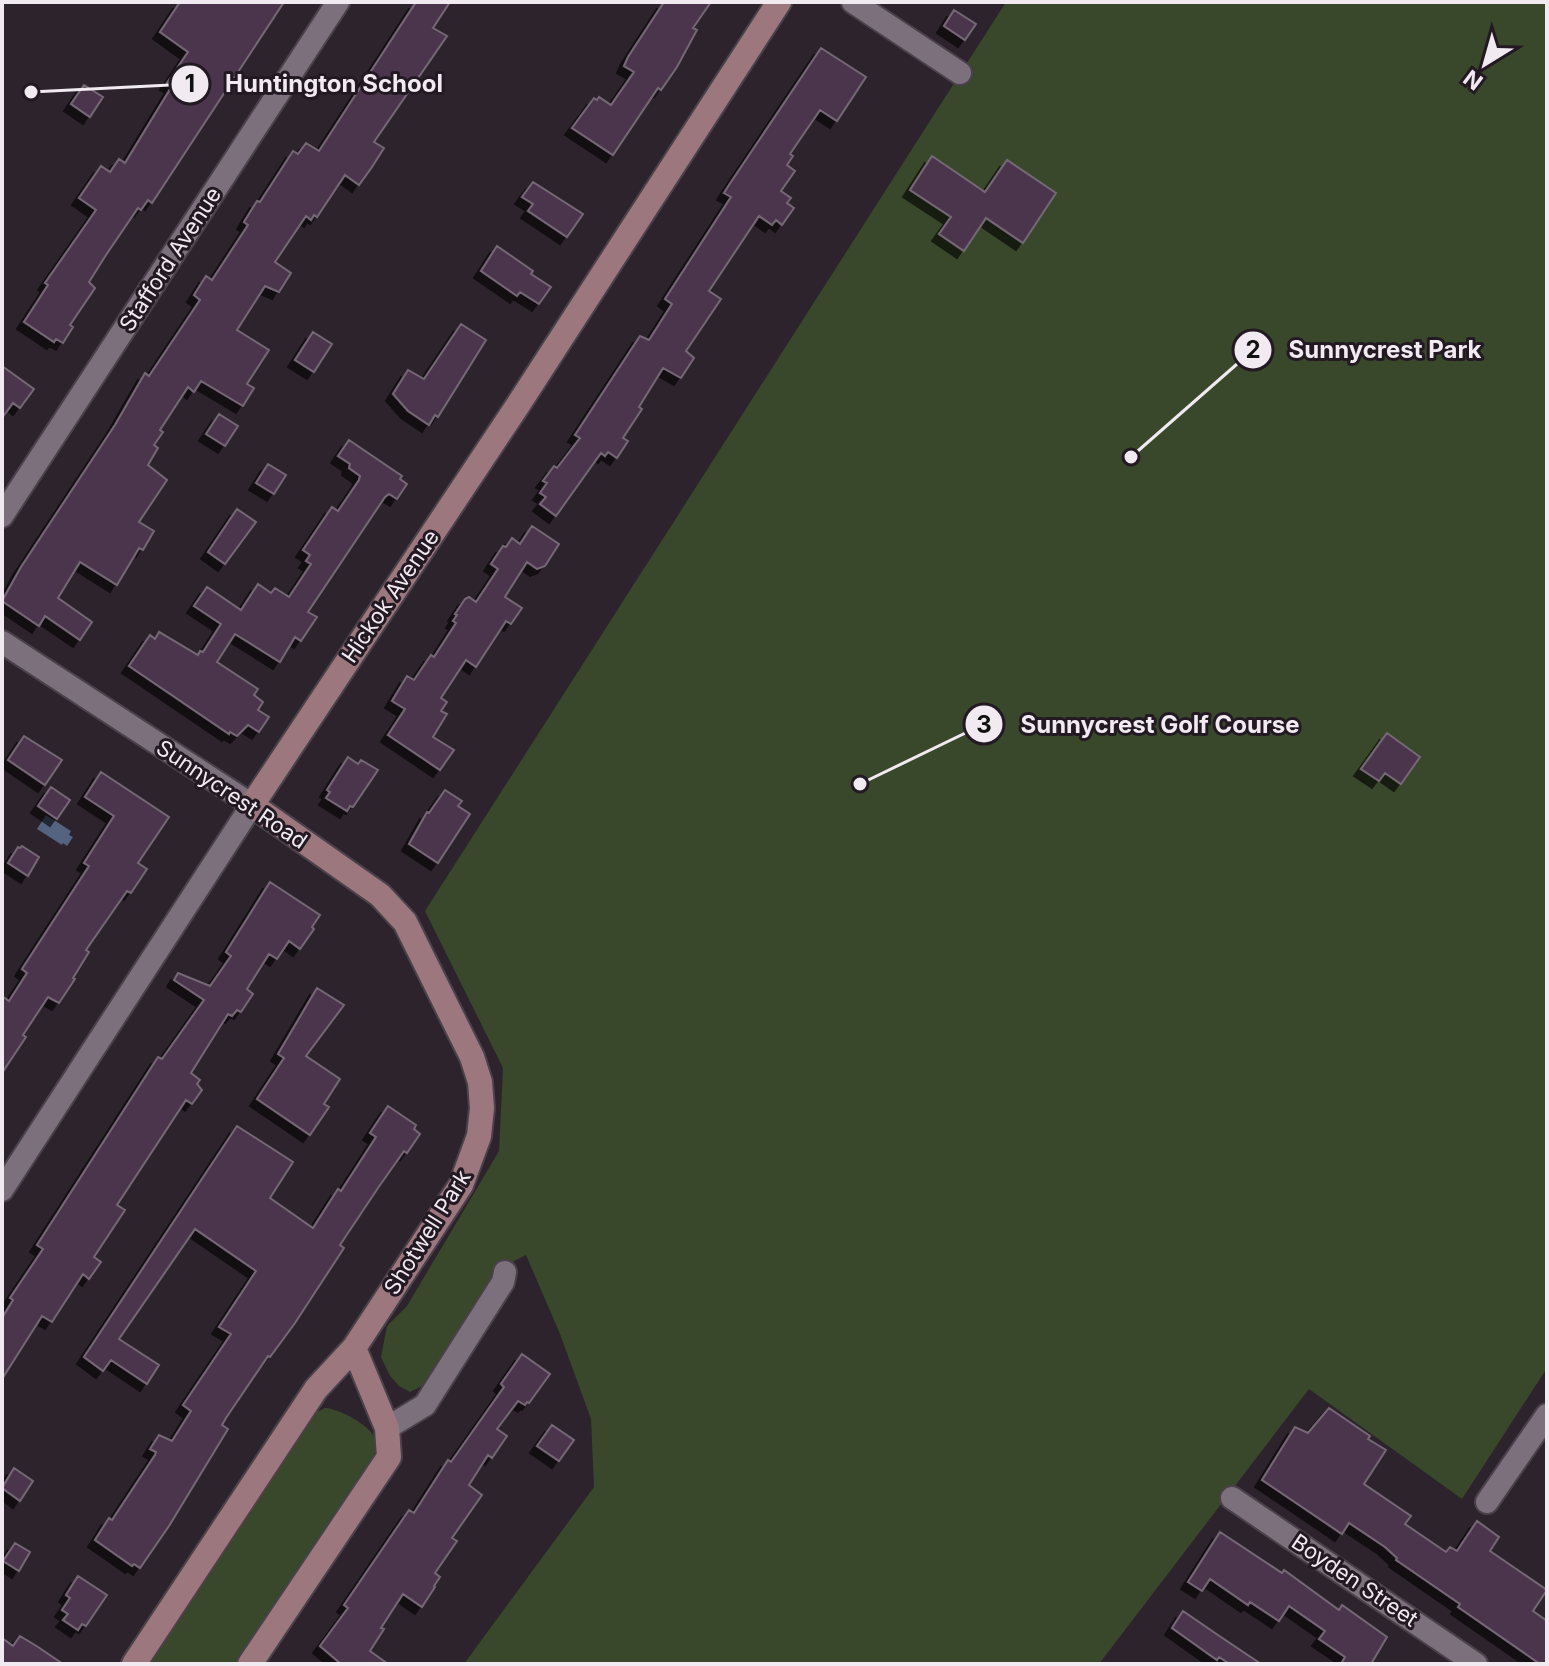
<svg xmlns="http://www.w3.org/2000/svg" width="1549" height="1666" font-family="Inter,sans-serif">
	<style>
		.green { fill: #39472b }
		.water { fill: #536380 }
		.building { fill: #4c354d; stroke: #756875; stroke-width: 2; filter: url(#shadow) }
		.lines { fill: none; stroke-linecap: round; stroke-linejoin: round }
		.street-casing { stroke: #4a414a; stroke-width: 26 }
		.secondary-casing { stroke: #4a414a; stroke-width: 28 }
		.street { stroke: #7c707d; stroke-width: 22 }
		.secondary { stroke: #9c787e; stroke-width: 24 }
		.labels { text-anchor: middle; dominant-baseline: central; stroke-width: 6; stroke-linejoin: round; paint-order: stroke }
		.street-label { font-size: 22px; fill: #f1eaf1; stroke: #231923 }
		.leader { fill: none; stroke: #f1eaf1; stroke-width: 3 }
		.callout-dot { fill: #f1eaf1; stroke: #231923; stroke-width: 3 }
		.mark-label { font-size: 24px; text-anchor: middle; font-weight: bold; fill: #111 }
		.callout-label { font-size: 24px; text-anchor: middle; font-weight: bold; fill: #f1eaf1; stroke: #231923; stroke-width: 6; stroke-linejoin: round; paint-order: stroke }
	</style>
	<defs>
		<filter id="shadow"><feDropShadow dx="-7" dy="7" stdDeviation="0" flood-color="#0009"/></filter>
	</defs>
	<rect width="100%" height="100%" fill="#2d232d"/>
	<path class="green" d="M 1006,2 L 1547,2 L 1547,1368 L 1462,1499 L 1309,1389 L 1099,1664 L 464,1664 L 594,1487 L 591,1419 L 560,1334 L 526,1255 L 499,1269 L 422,1386 L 410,1392 L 399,1386 L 390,1376 L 381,1357 L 387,1326 L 407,1306 L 499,1151 L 503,1068 L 425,911 Z
		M 325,1408 C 339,1409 361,1421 371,1432 C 377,1440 375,1449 374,1458 L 239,1664 L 146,1664 L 313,1414 Z"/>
	<path class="water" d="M 46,815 L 71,831 L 69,835 L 73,837 L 67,846 L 63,843 L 62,845 L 37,829 Z"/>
	<path class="building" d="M 180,2 L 284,2 L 152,203 L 148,200 L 141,210 L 138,208 L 106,255 L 89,282 L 95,288 L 70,325 L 73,327 L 63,343 L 56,339 L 54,342 L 24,322 L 48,285 L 45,283 L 96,210 L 79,198 L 101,166 L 110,172 L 119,159 L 125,163 L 172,86 L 167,83 L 188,52 L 160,32 Z
		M 416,2 L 450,2 L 433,28 L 447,36 L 374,142 L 384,148 L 372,167 L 359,185 L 345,175 L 317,217 L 314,215 L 311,220 L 306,216 L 275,262 L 291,273 L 279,292 L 265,286 L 237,330 L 269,350 L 247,384 L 254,388 L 243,406 L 201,381 L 194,392 L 188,387 L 160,430 L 163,432 L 154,445 L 158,448 L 148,465 L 167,480 L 139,522 L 154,531 L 143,550 L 139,548 L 117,585 L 80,562 L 58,598 L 92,622 L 80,640 L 45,616 L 39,626 L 2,601 L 21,567 L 115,425 L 145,373 L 149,376 L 200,300 L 194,295 L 206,276 L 212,280 L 248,225 L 244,222 L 257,201 L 260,202 L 293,151 L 298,154 L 306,143 L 319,151 Z
		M 664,2 L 711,2 L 693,28 L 697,30 L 677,67 L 661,90 L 658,88 L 613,155 L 572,128 L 594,98 L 597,100 L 599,97 L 611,105 L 634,72 L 624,66 L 628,57 Z
		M 954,10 L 976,24 L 965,40 L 944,26 Z
		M 821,48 L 866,77 L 837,121 L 820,110 L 790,154 L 793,156 L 787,165 L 795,171 L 781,191 L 791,198 L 787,203 L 794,208 L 782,225 L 776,220 L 772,225 L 759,216 L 709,291 L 721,299 L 686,351 L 694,358 L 681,378 L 663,368 L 639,407 L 642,409 L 623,438 L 628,441 L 617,458 L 608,452 L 605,456 L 601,453 L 556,516 L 540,504 L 546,497 L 540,493 L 547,483 L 543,481 L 554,466 L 557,468 L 580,438 L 575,435 L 640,336 L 649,340 L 672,304 L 665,299 L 731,197 L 724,193 L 729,185 Z
		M 84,85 L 103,97 L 90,117 L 71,104 Z
		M 932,156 L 985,192 L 1007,160 L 1056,193 L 1023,243 L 986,218 L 964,251 L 939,234 L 951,217 L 910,190 Z
		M 533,182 L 583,214 L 567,237 L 528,211 L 533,204 L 522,197 Z
		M 497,246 L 533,271 L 531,274 L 551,287 L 539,304 L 520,292 L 517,296 L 481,271 Z
		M 461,324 L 486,340 L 438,417 L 435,415 L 429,425 L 408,411 L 393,394 L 408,370 L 424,379 Z
		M 313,332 L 332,344 L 314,372 L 295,360 Z
		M 2,366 L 34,389 L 20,408 L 13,403 L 2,418 Z
		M 219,414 L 238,426 L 225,446 L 206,434 Z
		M 349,440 L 402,476 L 400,479 L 407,484 L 397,499 L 389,494 L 385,497 L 308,612 L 317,617 L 301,641 L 295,637 L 280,662 L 235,634 L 217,662 L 258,689 L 254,695 L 263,702 L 258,710 L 269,717 L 259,732 L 248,725 L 237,736 L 230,732 L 229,734 L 129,666 L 150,635 L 155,639 L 159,632 L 198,655 L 200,651 L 203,652 L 221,624 L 194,606 L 207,587 L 241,610 L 258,584 L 271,593 L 275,588 L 289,597 L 311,564 L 306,561 L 310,555 L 303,550 L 332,507 L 338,511 L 359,480 L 360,476 L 349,468 L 350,464 L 338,456 Z
		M 268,464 L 286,475 L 274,494 L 256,483 Z
		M 237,509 L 256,522 L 225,564 L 208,552 Z
		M 532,526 L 559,544 L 545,566 L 537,569 L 527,562 L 505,597 L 522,608 L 511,624 L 506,621 L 476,667 L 466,660 L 441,698 L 447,702 L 441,711 L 447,714 L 433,737 L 454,750 L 440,770 L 388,735 L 405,709 L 392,701 L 407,676 L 414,680 L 431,655 L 434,657 L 456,623 L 453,621 L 457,615 L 455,614 L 465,599 L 469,597 L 476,602 L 498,569 L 491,564 L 503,546 L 506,547 L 512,538 L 520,544 Z
		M 1387,733 L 1420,757 L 1401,784 L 1385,773 L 1379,781 L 1361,769 Z
		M 24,736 L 62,760 L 45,785 L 8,760 Z
		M 348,757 L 358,764 L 361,760 L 378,770 L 353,807 L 350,806 L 347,811 L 326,798 L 330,792 L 327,790 Z
		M 101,772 L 169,817 L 138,863 L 147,869 L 131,893 L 127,891 L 86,950 L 89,952 L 73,978 L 75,979 L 59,1003 L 48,997 L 23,1035 L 26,1037 L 2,1073 L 2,996 L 9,1001 L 27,973 L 22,969 L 89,866 L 84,863 L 114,816 L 85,797 Z
		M 51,787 L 70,800 L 57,819 L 38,806 Z
		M 445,790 L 462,801 L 458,806 L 470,814 L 438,863 L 409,844 L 427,812 L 429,813 Z
		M 22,846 L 39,857 L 28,876 L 8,863 L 18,847 L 20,848 Z
		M 270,882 L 320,915 L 312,927 L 314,929 L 300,949 L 289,941 L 277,959 L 269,954 L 247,989 L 253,994 L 241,1012 L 237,1010 L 232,1016 L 228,1014 L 191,1073 L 200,1080 L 197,1084 L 202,1090 L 192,1104 L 186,1100 L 117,1205 L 125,1210 L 94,1257 L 101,1262 L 89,1279 L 83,1274 L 52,1322 L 42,1316 L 2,1379 L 2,1318 L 13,1300 L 10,1298 L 43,1249 L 37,1245 L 158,1057 L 162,1059 L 204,1000 L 174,980 L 178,973 L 210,986 L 231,956 L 226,952 Z
		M 317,988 L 344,1005 L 306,1056 L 340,1079 L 324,1104 L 329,1107 L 310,1135 L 257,1099 L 284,1058 L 278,1054 Z
		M 388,1106 L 416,1125 L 414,1129 L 420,1134 L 407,1153 L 404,1151 L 378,1188 L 340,1245 L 344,1248 L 295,1323 L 270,1357 L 268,1356 L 226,1418 L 222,1425 L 228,1429 L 169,1526 L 140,1568 L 134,1564 L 132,1566 L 95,1540 L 109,1518 L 112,1520 L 155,1455 L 156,1452 L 150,1449 L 159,1435 L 172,1441 L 191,1411 L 183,1405 L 231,1334 L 219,1327 L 256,1271 L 195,1229 L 119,1339 L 159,1365 L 147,1384 L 111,1360 L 103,1371 L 84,1357 L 237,1126 L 293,1162 L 270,1198 L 313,1228 L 338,1189 L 341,1191 L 376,1137 L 370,1133 Z
		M 522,1354 L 550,1374 L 529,1403 L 527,1402 L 525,1405 L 518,1401 L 497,1429 L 507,1436 L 492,1458 L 488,1455 L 469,1485 L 482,1495 L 452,1538 L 457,1541 L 435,1573 L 440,1577 L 434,1586 L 435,1587 L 422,1607 L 403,1594 L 381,1628 L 384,1629 L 370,1651 L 388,1664 L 341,1664 L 320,1646 L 348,1608 L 344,1605 L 409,1510 L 414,1513 L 448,1460 L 451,1462 L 504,1387 L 501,1384 Z
		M 1329,1408 L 1370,1436 L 1368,1439 L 1386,1450 L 1364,1484 L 1411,1516 L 1405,1524 L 1446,1552 L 1450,1547 L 1457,1551 L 1477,1521 L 1499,1537 L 1490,1551 L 1547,1590 L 1533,1611 L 1547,1621 L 1547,1664 L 1540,1664 L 1458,1607 L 1460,1604 L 1396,1560 L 1397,1558 L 1385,1547 L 1349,1523 L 1342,1534 L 1262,1480 L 1295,1427 L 1308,1433 Z
		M 552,1425 L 574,1440 L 559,1461 L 537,1446 Z
		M 14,1468 L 33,1481 L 20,1501 L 2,1488 Z
		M 1220,1532 L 1282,1573 L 1284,1570 L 1339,1610 L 1342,1605 L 1387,1637 L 1371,1664 L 1341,1664 L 1345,1657 L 1319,1639 L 1325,1631 L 1289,1606 L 1279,1621 L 1250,1602 L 1248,1605 L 1210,1579 L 1202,1591 L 1188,1582 Z
		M 15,1543 L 30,1552 L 19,1571 L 3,1561 Z
		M 78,1576 L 107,1595 L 86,1626 L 82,1624 L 78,1630 L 63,1620 L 68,1614 L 62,1610 L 70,1598 L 66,1595 Z
		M 1183,1611 L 1215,1633 L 1261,1664 L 1230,1664 L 1219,1657 L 1217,1660 L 1200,1648 L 1172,1628 Z
		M 20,1636 L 38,1647 L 63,1664 L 2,1664 L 2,1638 L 13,1646 Z"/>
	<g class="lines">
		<g class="street-casing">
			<path id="street" d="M 853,2 L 960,73
				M 2,516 L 338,2
				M 2,642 L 252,805 L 2,1190
				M 387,1428 L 425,1405 L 503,1282 L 505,1272
				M 1232,1498 L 1476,1664
				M 1487,1502 L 1547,1415"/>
		</g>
		<g class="secondary-casing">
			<path id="secondary" d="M 134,1664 L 316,1389 L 354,1348 L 461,1185 L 479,1136 L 482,1108 L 480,1082 L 472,1057 L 405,922 L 380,895 L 252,805 L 518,405 L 779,2
				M 250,1664 L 389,1457 L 387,1428 L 354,1348"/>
		</g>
		<use href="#street" class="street"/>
		<use href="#secondary" class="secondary"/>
	</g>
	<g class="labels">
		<g class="street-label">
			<text transform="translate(170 259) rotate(-57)">Stafford Avenue</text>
			<text transform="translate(390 596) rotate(-56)">Hickok Avenue</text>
			<text transform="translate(232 794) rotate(34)">Sunnycrest Road</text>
			<text transform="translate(427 1232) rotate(-58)">Shotwell Park</text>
			<text transform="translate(1355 1580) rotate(34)">Boyden Street</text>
		</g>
	</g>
	<path class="leader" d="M31 92L190 84M1131 457L1253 350M860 784L984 724"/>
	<g class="callout-dot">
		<circle cx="31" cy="92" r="8"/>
		<circle cx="1131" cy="457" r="8"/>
		<circle cx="860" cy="784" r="8"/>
		<circle cx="190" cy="84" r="20"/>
		<circle cx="1253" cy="350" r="20"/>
		<circle cx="984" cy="724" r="20"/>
	</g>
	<g class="mark-label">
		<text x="190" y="92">1</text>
		<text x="1253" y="358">2</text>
		<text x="984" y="733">3</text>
	</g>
	<g class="callout-label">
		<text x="334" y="92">Huntington School</text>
		<text x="1385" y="358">Sunnycrest Park</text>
		<text x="1160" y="733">Sunnycrest Golf Course</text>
	</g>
	<rect width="1549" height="1666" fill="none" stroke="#f1eaf1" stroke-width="8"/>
	<g transform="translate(1485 64) rotate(217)" stroke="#231923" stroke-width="6" paint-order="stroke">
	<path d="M0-6L14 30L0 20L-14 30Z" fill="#f1eaf1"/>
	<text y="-12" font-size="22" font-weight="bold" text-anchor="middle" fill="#f1eaf1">N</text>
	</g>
</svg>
